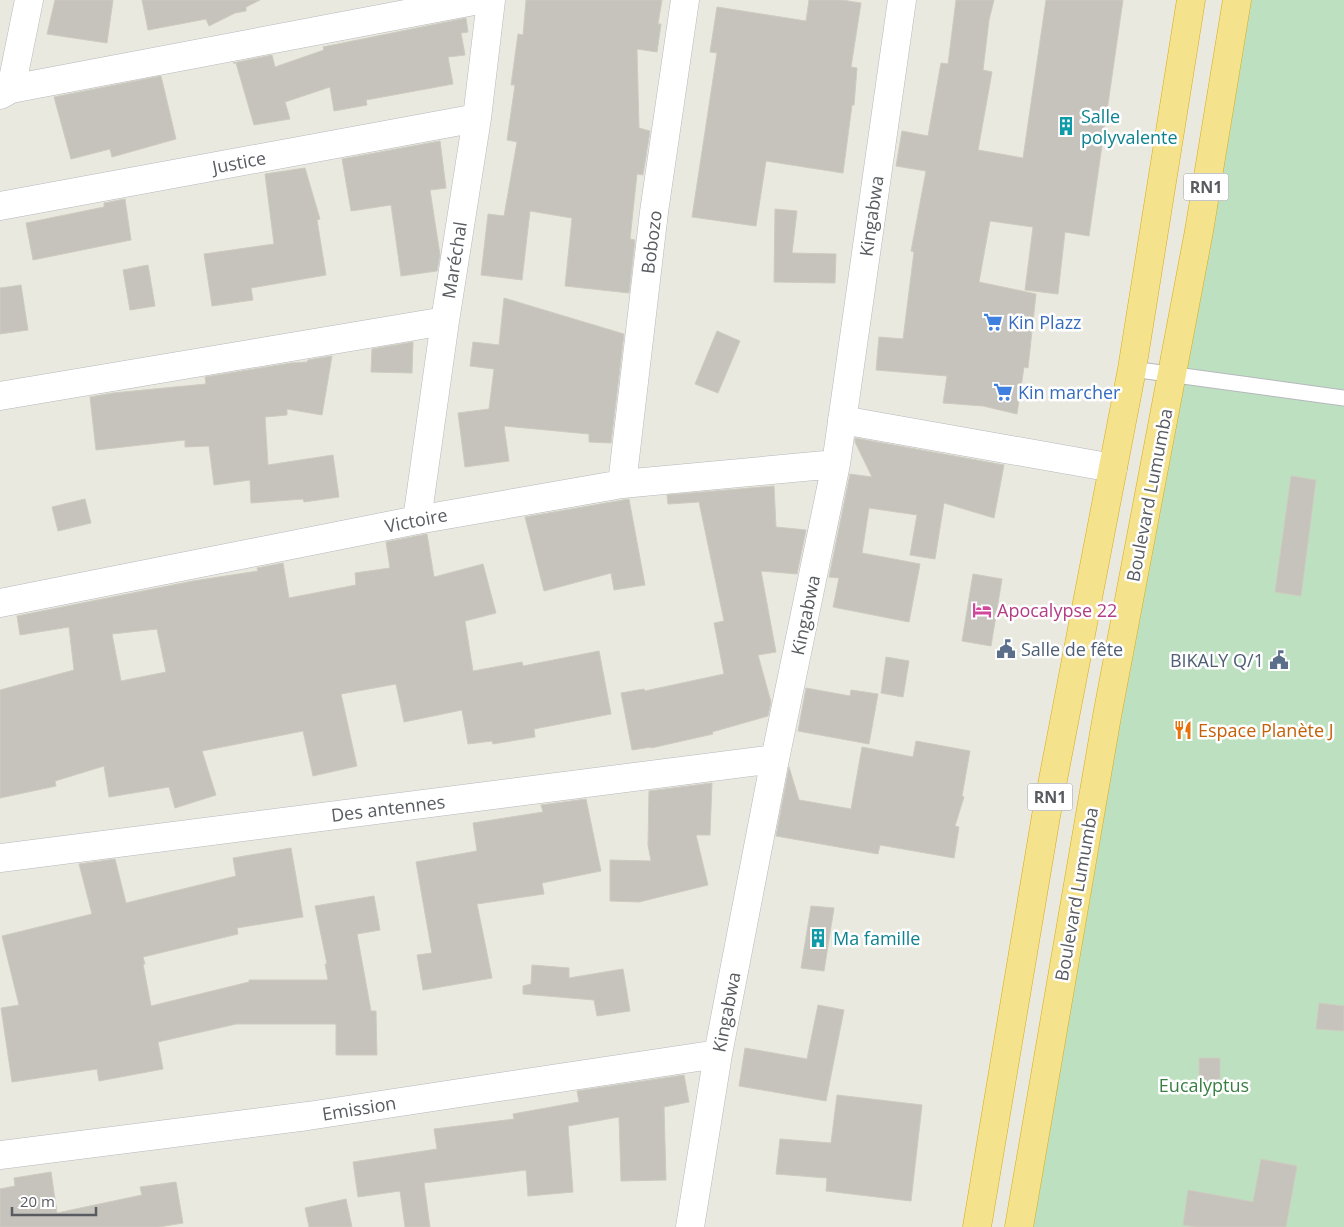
<svg xmlns="http://www.w3.org/2000/svg" width="1344" height="1227" font-family="'Open Sans',sans-serif">
	<style>
		.green { fill: #bde1c0 }
		.building { fill: #c6c3bd; stroke: #cecbbf; fill-rule: evenodd }
		.lines { fill: none; stroke-linecap: round; stroke-linejoin: round }
		.lane-casing { stroke: #b5b7bc; stroke-width: 17 }
		.street-casing { stroke: #b5b7bc; stroke-width: 29 }
		.highway-casing { stroke: #daaa10; stroke-width: 29 }
		.lane { stroke: #fff; stroke-width: 15 }
		.street { stroke: #fff; stroke-width: 28 }
		.highway { stroke: #f4e28d; stroke-width: 28 }
		.labels { text-anchor: middle; dominant-baseline: central; stroke-width: 5; stroke-linejoin: round; paint-order: stroke }
		.shield { fill: #fff; stroke: #8a8c90; stroke-width: 1 }
		.shield-label { font-size: 16px; font-weight: bold; fill: #585b60 }
		.culture-label { font-size: 18px; fill: #0d838f; stroke: #fff; text-anchor: start }
		.street-label { font-size: 18px; fill: #585b60; stroke: #fff }
		.shop-label { font-size: 18px; fill: #366cbe; stroke: #fff; text-anchor: start }
		.hotel-label { font-size: 18px; fill: #b23c85; stroke: #fff; text-anchor: start }
		.service-label { font-size: 18px; fill: #4e5e75; stroke: #fff; text-anchor: start }
		.food-label { font-size: 18px; fill: #c56008; stroke: #fff; text-anchor: start }
		.park-label { font-size: 18px; fill: #397e42; stroke: #fff }
	</style>
	<rect width="100%" height="100%" fill="#eae9e0"/>
	<path class="green" d="M 1238,0 L 1344,0 L 1344,1227 L 1019,1227 Z"/>
	<path class="building" d="M 55,0 L 113,0 L 107,43 L 47,34 Z
		M 142,0 L 260,0 L 246,7 L 246,11 L 235,13 L 209,26 L 206,19 L 148,30 Z
		M 526,0 L 662,0 L 658,24 L 661,24 L 657,52 L 637,49 L 639,128 L 650,131 L 643,175 L 637,174 L 630,239 L 635,240 L 629,293 L 565,286 L 572,218 L 530,211 L 522,280 L 481,275 L 488,214 L 504,216 L 517,142 L 507,140 L 515,85 L 511,85 L 518,34 L 523,35 Z
		M 809,0 L 842,0 L 861,3 L 851,67 L 857,68 L 854,105 L 852,105 L 843,173 L 766,161 L 756,226 L 692,217 L 717,53 L 710,52 L 717,7 L 806,21 Z
		M 956,0 L 994,0 L 989,20 L 983,70 L 992,72 L 978,150 L 1023,158 L 1046,0 L 1123,0 L 1089,236 L 1065,232 L 1058,294 L 1025,290 L 1033,227 L 990,221 L 979,282 L 1036,294 L 1028,368 L 1024,367 L 1017,414 L 983,406 L 943,403 L 947,376 L 876,370 L 879,337 L 903,339 L 914,252 L 911,251 L 926,171 L 896,166 L 902,131 L 928,136 L 941,63 L 948,64 Z
		M 466,18 L 468,32 L 461,33 L 465,55 L 448,57 L 453,84 L 366,100 L 367,105 L 334,111 L 330,87 L 285,102 L 290,119 L 254,125 L 236,63 L 233,63 L 272,55 L 275,67 L 324,50 L 323,47 Z
		M 161,76 L 176,139 L 112,157 L 110,149 L 71,159 L 54,97 Z
		M 440,141 L 446,188 L 430,190 L 440,255 L 437,271 L 401,276 L 391,205 L 351,211 L 342,159 Z
		M 305,168 L 320,219 L 317,220 L 326,275 L 251,288 L 253,300 L 212,306 L 204,254 L 274,244 L 265,174 Z
		M 125,199 L 131,240 L 33,260 L 26,223 L 104,207 L 104,203 Z
		M 775,209 L 797,211 L 792,253 L 836,254 L 835,283 L 774,282 Z
		M 148,265 L 155,306 L 130,310 L 123,270 Z
		M 21,285 L 28,330 L 0,334 L 0,288 Z
		M 504,298 L 624,334 L 611,443 L 589,442 L 589,434 L 504,426 L 509,461 L 465,467 L 458,413 L 489,409 L 494,369 L 470,366 L 473,342 L 499,345 Z
		M 717,331 L 740,341 L 718,393 L 695,384 Z
		M 413,342 L 412,373 L 371,372 L 372,349 Z
		M 332,356 L 322,415 L 287,409 L 287,415 L 265,417 L 268,465 L 333,455 L 339,497 L 304,502 L 303,499 L 251,503 L 250,480 L 214,485 L 209,446 L 185,447 L 185,440 L 96,450 L 90,397 L 113,393 L 206,384 L 205,377 L 291,363 L 307,362 L 308,360 Z
		M 855,438 L 1004,465 L 994,518 L 944,503 L 935,559 L 910,555 L 917,515 L 869,508 L 862,553 L 920,564 L 909,622 L 833,607 L 839,578 L 829,577 L 850,474 L 872,477 L 855,442 Z
		M 1291,476 L 1316,480 L 1301,596 L 1275,592 Z
		M 774,486 L 776,527 L 806,530 L 797,574 L 761,571 L 776,652 L 758,655 L 771,702 L 768,716 L 712,732 L 713,734 L 651,748 L 651,747 L 632,750 L 621,693 L 644,689 L 645,691 L 724,674 L 714,623 L 724,621 L 699,502 L 668,504 L 667,495 Z
		M 85,499 L 91,523 L 58,531 L 52,507 Z
		M 629,499 L 645,585 L 614,590 L 611,573 L 544,591 L 525,517 Z
		M 427,534 L 434,577 L 483,564 L 496,613 L 465,621 L 473,671 L 522,662 L 523,666 L 599,651 L 611,714 L 534,729 L 535,737 L 493,744 L 492,741 L 468,744 L 462,710 L 404,722 L 396,684 L 341,694 L 357,766 L 313,776 L 303,731 L 202,751 L 216,795 L 175,808 L 169,787 L 109,797 L 104,766 L 55,781 L 56,786 L 0,798 L 0,690 L 74,670 L 69,627 L 20,635 L 17,616 L 193,581 L 258,571 L 257,568 L 283,563 L 289,598 L 356,585 L 355,573 L 390,568 L 386,542 ZM 157,629 L 166,672 L 121,681 L 112,634 Z
		M 973,574 L 1002,579 L 991,646 L 962,641 Z
		M 886,657 L 909,661 L 903,697 L 881,693 Z
		M 806,688 L 850,696 L 851,690 L 878,694 L 869,744 L 798,731 Z
		M 916,741 L 970,751 L 962,796 L 964,797 L 955,826 L 959,827 L 954,858 L 880,845 L 878,854 L 776,836 L 789,767 L 799,800 L 851,809 L 862,747 L 913,757 Z
		M 712,783 L 710,835 L 696,835 L 708,885 L 639,902 L 610,901 L 610,860 L 651,861 L 648,845 L 649,791 Z
		M 586,799 L 601,871 L 542,883 L 544,894 L 477,904 L 492,978 L 423,990 L 417,955 L 432,953 L 416,862 L 477,851 L 473,823 L 543,812 L 541,805 Z
		M 291,848 L 303,917 L 237,928 L 238,934 L 143,957 L 145,964 L 143,964 L 151,1006 L 249,982 L 249,980 L 328,980 L 325,964 L 327,964 L 315,906 L 374,896 L 380,930 L 357,934 L 371,1011 L 376,1011 L 377,1055 L 336,1055 L 336,1024 L 236,1024 L 158,1042 L 163,1069 L 99,1081 L 97,1069 L 12,1082 L 1,1008 L 19,1005 L 2,936 L 92,914 L 79,864 L 115,859 L 126,903 L 236,876 L 233,858 Z
		M 811,906 L 834,908 L 824,971 L 801,968 Z
		M 532,965 L 569,968 L 569,978 L 623,969 L 630,1011 L 597,1016 L 594,1000 L 523,994 L 523,986 L 531,984 Z
		M 1319,1003 L 1344,1006 L 1344,1031 L 1316,1029 Z
		M 818,1005 L 844,1010 L 826,1101 L 739,1086 L 745,1048 L 807,1059 Z
		M 1199,1058 L 1220,1058 L 1220,1087 L 1199,1087 Z
		M 684,1075 L 689,1102 L 664,1107 L 666,1180 L 621,1181 L 619,1117 L 568,1126 L 573,1192 L 528,1196 L 526,1170 L 424,1183 L 430,1227 L 405,1227 L 400,1191 L 358,1197 L 353,1162 L 437,1149 L 434,1129 L 514,1119 L 513,1114 L 579,1102 L 577,1091 Z
		M 837,1095 L 922,1105 L 911,1201 L 826,1191 L 827,1178 L 776,1174 L 780,1139 L 831,1143 Z
		M 1261,1159 L 1297,1166 L 1286,1227 L 1196,1227 L 1183,1225 L 1188,1190 L 1253,1202 Z
		M 51,1172 L 57,1213 L 142,1195 L 140,1187 L 176,1182 L 183,1223 L 159,1227 L 0,1227 L 0,1189 L 15,1186 L 14,1178 Z
		M 346,1199 L 352,1227 L 309,1227 L 305,1208 Z"/>
	<g class="lines">
		<g class="lane-casing">
			<path id="lane" d="M 1132,369 L 1344,398"/>
		</g>
		<g class="street-casing">
			<path id="street" d="M 11,89 L 29,0
				M 0,95 L 11,89 L 479,0
				M 0,206 L 477,118
				M 0,396 L 445,321
				M 842,420 L 1113,468
				M 622,484 L 654,212 L 685,0
				M 417,520 L 445,321 L 477,118 L 491,0
				M 0,603 L 417,520 L 622,484 L 836,464
				M 0,858 L 775,759
				M 0,1155 L 308,1116 L 718,1054
				M 690,1227 L 718,1054 L 775,759 L 836,464 L 902,0"/>
		</g>
		<g class="highway-casing">
			<path id="highway" d="M 977,1227 L 1046,816 L 1132,369 L 1191,0
				M 1019,1227 L 1107,716 L 1199,231 L 1237,0"/>
		</g>
		<use href="#lane" class="lane"/>
		<use href="#street" class="street"/>
		<use href="#highway" class="highway"/>
	</g>
	<defs>
		<g id="building-bare" transform="scale(1.5)"><path d="M-4-6H4V6H1V3H-1V6H-4ZM-2.5-4.3h1.7v1.8h-1.7ZM.8-4.3h1.7v1.8H.8ZM-2.5-1h1.7V.8h-1.7ZM.8-1h1.7V.8H.8Z" fill="#0f9aa8" stroke="#fff" stroke-width="2.5" paint-order="stroke"/></g>
		<g id="supermarket-bare" transform="scale(1.5)"><path d="M-6-5.5h2.5l.6 2H6L4.5 2H-2.5L-4.4-4H-6ZM-1.5 3.2a1.3 1.3 0 1 0 .1 0ZM3 3.2a1.3 1.3 0 1 0 .1 0Z" fill="#3f7fe0" stroke="#fff" stroke-width="2.5" paint-order="stroke"/></g>
		<g id="hotel-bare" transform="scale(1.5)"><path d="M-6-4.5h1.5V1H6V5H4.5V3h-9V5H-6ZM-4 0a1.8 1.8 0 1 1 3.6 0ZM.5 0V-2.5h3Q6-2.5 6 0Z" fill="#d1479c" stroke="#fff" stroke-width="2.5" paint-order="stroke"/></g>
		<g id="civic-bare" transform="scale(1.5)"><path d="M-.6-6.5H3V-4.5H.6V-3L4-1V1h2V6H-6V1h2V-1L-.6-3ZM-1.2 2.5V6h2.4V2.5Z" fill="#5c6f8a" stroke="#fff" stroke-width="2.5" paint-order="stroke"/></g>
		<g id="restaurant-bare" transform="scale(1.5)"><path d="M-5-6h1v4h1v-4h1v4h1v-4h1v5L-1.5 .5V6h-2V.5L-5-1ZM5-6V6H3V1.5H1.5Q1.5-4 5-6Z" fill="#e8710a" stroke="#fff" stroke-width="2.5" paint-order="stroke"/></g>
	</defs>
	<g fill-rule="evenodd">
		<use href="#building-bare" x="1066" y="126"/>
		<use href="#supermarket-bare" x="993" y="322"/>
		<use href="#supermarket-bare" x="1003" y="392"/>
		<use href="#hotel-bare" x="982" y="610"/>
		<use href="#civic-bare" x="1006" y="649"/>
		<use href="#civic-bare" x="1279" y="660"/>
		<use href="#restaurant-bare" x="1183" y="730"/>
		<use href="#building-bare" x="818" y="938"/>
	</g>
	<g class="labels">
		<g class="shield">
			<rect x="1183.5" y="173.5" width="45" height="27" rx="4"/>
			<rect x="1027.5" y="783.5" width="45" height="27" rx="4"/>
		</g>
		<g class="shield-label">
			<text x="1206" y="187">RN1</text>
			<text x="1050" y="797">RN1</text>
		</g>
		<g class="culture-label">
			<text x="1081" y="116">Salle<tspan x="1081" dy="21">polyvalente</tspan></text>
			<text x="833" y="938">Ma famille</text>
		</g>
		<g class="street-label">
			<text transform="translate(239 162) rotate(-11)">Justice</text>
			<text transform="translate(871 216) rotate(-82)">Kingabwa</text>
			<text transform="translate(651 242) rotate(-83)">Bobozo</text>
			<text transform="translate(454 260) rotate(-81)">Maréchal</text>
			<text transform="translate(1149 495) rotate(-79)">Boulevard Lumumba</text>
			<text transform="translate(416 520) rotate(-11)">Victoire</text>
			<text transform="translate(805 615) rotate(-78)">Kingabwa</text>
			<text transform="translate(388 808) rotate(-7)">Des antennes</text>
			<text transform="translate(1076 894) rotate(-80)">Boulevard Lumumba</text>
			<text transform="translate(726 1012) rotate(-79)">Kingabwa</text>
			<text transform="translate(359 1108) rotate(-9)">Emission</text>
		</g>
		<g class="shop-label">
			<text x="1008" y="322">Kin Plazz</text>
			<text x="1018" y="392">Kin marcher</text>
		</g>
		<g class="hotel-label">
			<text x="997" y="610">Apocalypse 22</text>
		</g>
		<g class="service-label">
			<text x="1021" y="649">Salle de fête</text>
			<text x="1264" y="660" text-anchor="end">BIKALY Q/1</text>
		</g>
		<g class="food-label">
			<text x="1198" y="730">Espace Planète J</text>
		</g>
		<g class="park-label">
			<text x="1204" y="1085">Eucalyptus</text>
		</g>
	</g>
	<path d="M12 1207v8h84v-8" fill="none" stroke="#585b60" stroke-width="2.5"/>
	<text x="20" y="1207" font-size="15" fill="#585b60" stroke="#ffffff" stroke-width="4" paint-order="stroke">20 m</text>
</svg>
